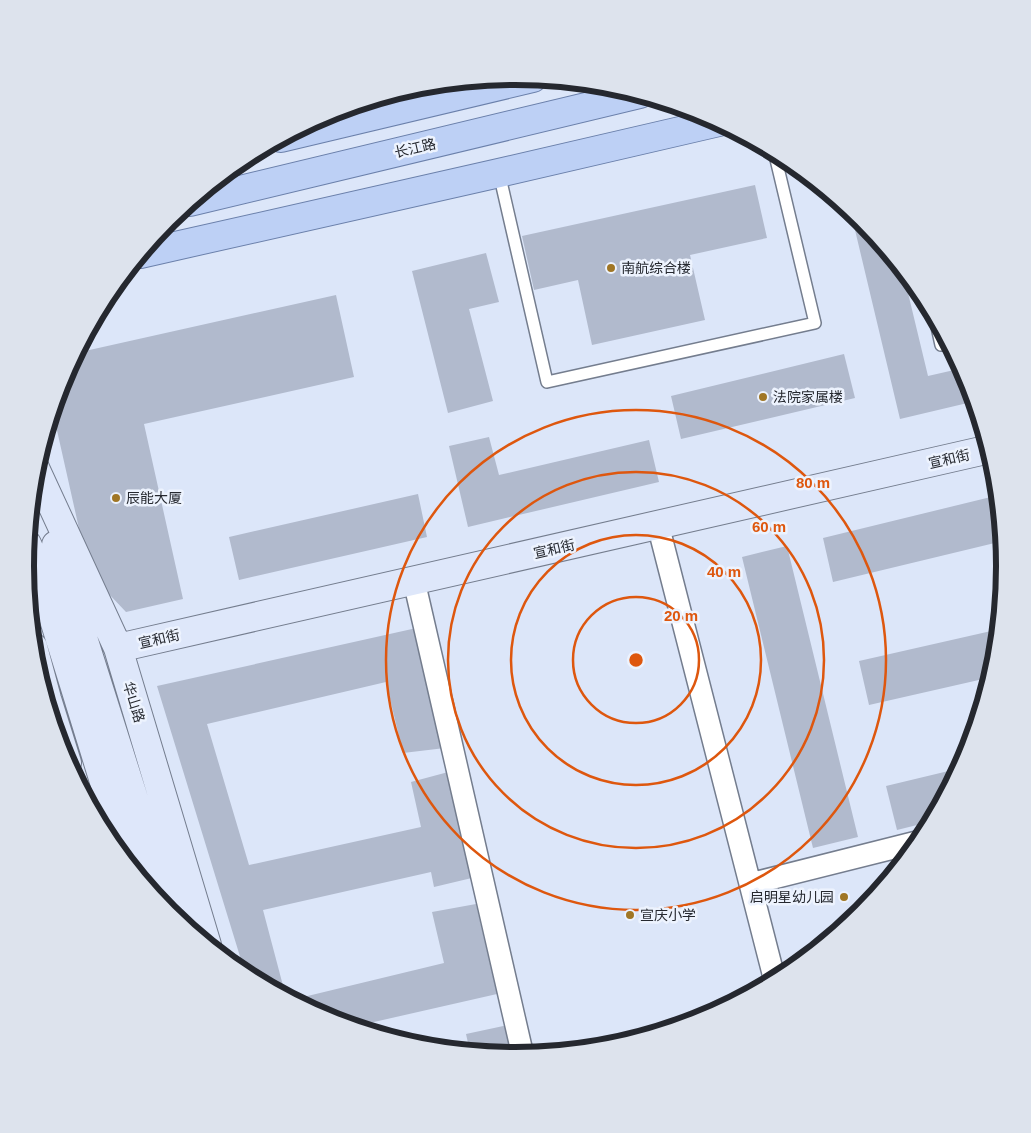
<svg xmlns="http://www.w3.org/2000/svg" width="1031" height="1133" font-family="Arial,'Noto Sans SC',sans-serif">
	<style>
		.building { fill: #b1bacd }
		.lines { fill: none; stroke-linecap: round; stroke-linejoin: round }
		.lane-casing { stroke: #747d8e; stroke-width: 14 }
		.street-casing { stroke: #747d8e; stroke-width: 24 }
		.secondary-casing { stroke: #747d8e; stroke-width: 30 }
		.primary-casing { stroke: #6b80ab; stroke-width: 30 }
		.lane { stroke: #fff; stroke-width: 11 }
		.street { stroke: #fff; stroke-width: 21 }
		.secondary { stroke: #dee7fa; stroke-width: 28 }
		.primary { stroke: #bdd0f5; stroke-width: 28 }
		.ring { fill: none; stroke: #de570e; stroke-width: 2.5 }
		.poi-dot { fill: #a07625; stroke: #edf3fe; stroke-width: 2 }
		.labels { text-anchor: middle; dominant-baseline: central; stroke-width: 5; stroke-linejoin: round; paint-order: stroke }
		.street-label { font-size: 14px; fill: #25282f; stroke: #edf3fe }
		.poi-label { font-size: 14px; fill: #25282f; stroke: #edf3fe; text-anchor: start }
		.rim { fill: none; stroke: #25282f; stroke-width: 6 }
		.centre { fill: #de570e; stroke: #edf3fe; stroke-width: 2.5 }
		.ring-label { font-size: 15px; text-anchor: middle; font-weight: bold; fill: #de570e; stroke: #edf3fe; stroke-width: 5; stroke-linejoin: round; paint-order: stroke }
	</style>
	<rect width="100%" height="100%" fill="#dce6f9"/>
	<path class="building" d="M 755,185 L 767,238 L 690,255 L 705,320 L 592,345 L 578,280 L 534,290 L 522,236 Z
		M 850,209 L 863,220 L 902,268 L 928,376 L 963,368 L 969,379 L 976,401 L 900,419 Z
		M 486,253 L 499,302 L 469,309 L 493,401 L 448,413 L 412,271 Z
		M 336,295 L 354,377 L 144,424 L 183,599 L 126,612 L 89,573 L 54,417 L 58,393 L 62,379 L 66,372 L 85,351 Z
		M 844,354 L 855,398 L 681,439 L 671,396 Z
		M 489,437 L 499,475 L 649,440 L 659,482 L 468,527 L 449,446 Z
		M 418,494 L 427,537 L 239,580 L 229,537 Z
		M 999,495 L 1003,541 L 833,582 L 823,538 Z
		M 787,546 L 858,837 L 813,848 L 742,557 Z
		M 421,627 L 445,748 L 403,753 L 386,682 L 207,724 L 249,865 L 421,827 L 411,782 L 452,771 L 476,877 L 434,887 L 431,872 L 263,910 L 286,997 L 246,976 L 157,686 Z
		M 1000,629 L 997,662 L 992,677 L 869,705 L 859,661 Z
		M 961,768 L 933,821 L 897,830 L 886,786 Z
		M 476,904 L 497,994 L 352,1027 L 328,1020 L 291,1000 L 444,963 L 432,912 Z
		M 508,1025 L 515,1057 L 470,1052 L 466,1034 Z"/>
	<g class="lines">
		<g class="lane-casing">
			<path id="lane" d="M 499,173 L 547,382 L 815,323 L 774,151
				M 934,313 L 941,345 L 950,343"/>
		</g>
		<g class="street-casing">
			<path id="street" d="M 658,525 L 775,981
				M 414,581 L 523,1056
				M 750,884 L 921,841"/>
		</g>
		<g class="secondary-casing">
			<path id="secondary" d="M 35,468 L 118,648 L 207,945
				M 27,544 L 39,571 L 130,866
				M 56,545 L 72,603 L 171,916
				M 33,647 L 47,699 L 67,763
				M 118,648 L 990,449"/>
		</g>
		<g class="primary-casing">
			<path id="primary" d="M 281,138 L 533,78
				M 190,202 L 640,94
				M 140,254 L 499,173 L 719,122"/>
		</g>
		<use href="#lane" class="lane"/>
		<use href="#street" class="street"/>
		<use href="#secondary" class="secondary"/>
		<use href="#primary" class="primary"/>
	</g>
	<g class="ring">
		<circle cx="636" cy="660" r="63"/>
		<circle cx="636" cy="660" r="125"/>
		<circle cx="636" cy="660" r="188"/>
		<circle cx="636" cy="660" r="250"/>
	</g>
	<g class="poi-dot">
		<circle cx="611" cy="268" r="5"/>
		<circle cx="763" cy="397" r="5"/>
		<circle cx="116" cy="498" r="5"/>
		<circle cx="844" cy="897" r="5"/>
		<circle cx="630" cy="915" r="5"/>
	</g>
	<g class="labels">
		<g class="street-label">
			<text transform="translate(415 148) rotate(-13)">长江路</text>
			<text transform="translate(949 459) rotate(-13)">宣和街</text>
			<text transform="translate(554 549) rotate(-13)">宣和街</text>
			<text transform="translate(159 639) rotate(-13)">宣和街</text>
			<text transform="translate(134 702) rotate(73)">华山路</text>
		</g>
		<g class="poi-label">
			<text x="621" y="268">南航综合楼</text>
			<text x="773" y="397">法院家属楼</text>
			<text x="126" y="498">辰能大厦</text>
			<text x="834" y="897" text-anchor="end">启明星幼儿园</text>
			<text x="640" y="915">宣庆小学</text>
		</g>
	</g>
	<path d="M0 0H1031V1133H0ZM34 566a481 481 0 1 1 962 0a481 481 0 1 1-962 0Z" fill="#dde3ed" fill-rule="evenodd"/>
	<path class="rim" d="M34 566a481 481 0 1 1 962 0a481 481 0 1 1-962 0Z"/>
	<circle cx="636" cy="660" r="8" class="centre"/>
	<g class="ring-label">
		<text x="813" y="488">80 m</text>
		<text x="769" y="532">60 m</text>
		<text x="724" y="577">40 m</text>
		<text x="681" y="621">20 m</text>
	</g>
</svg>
